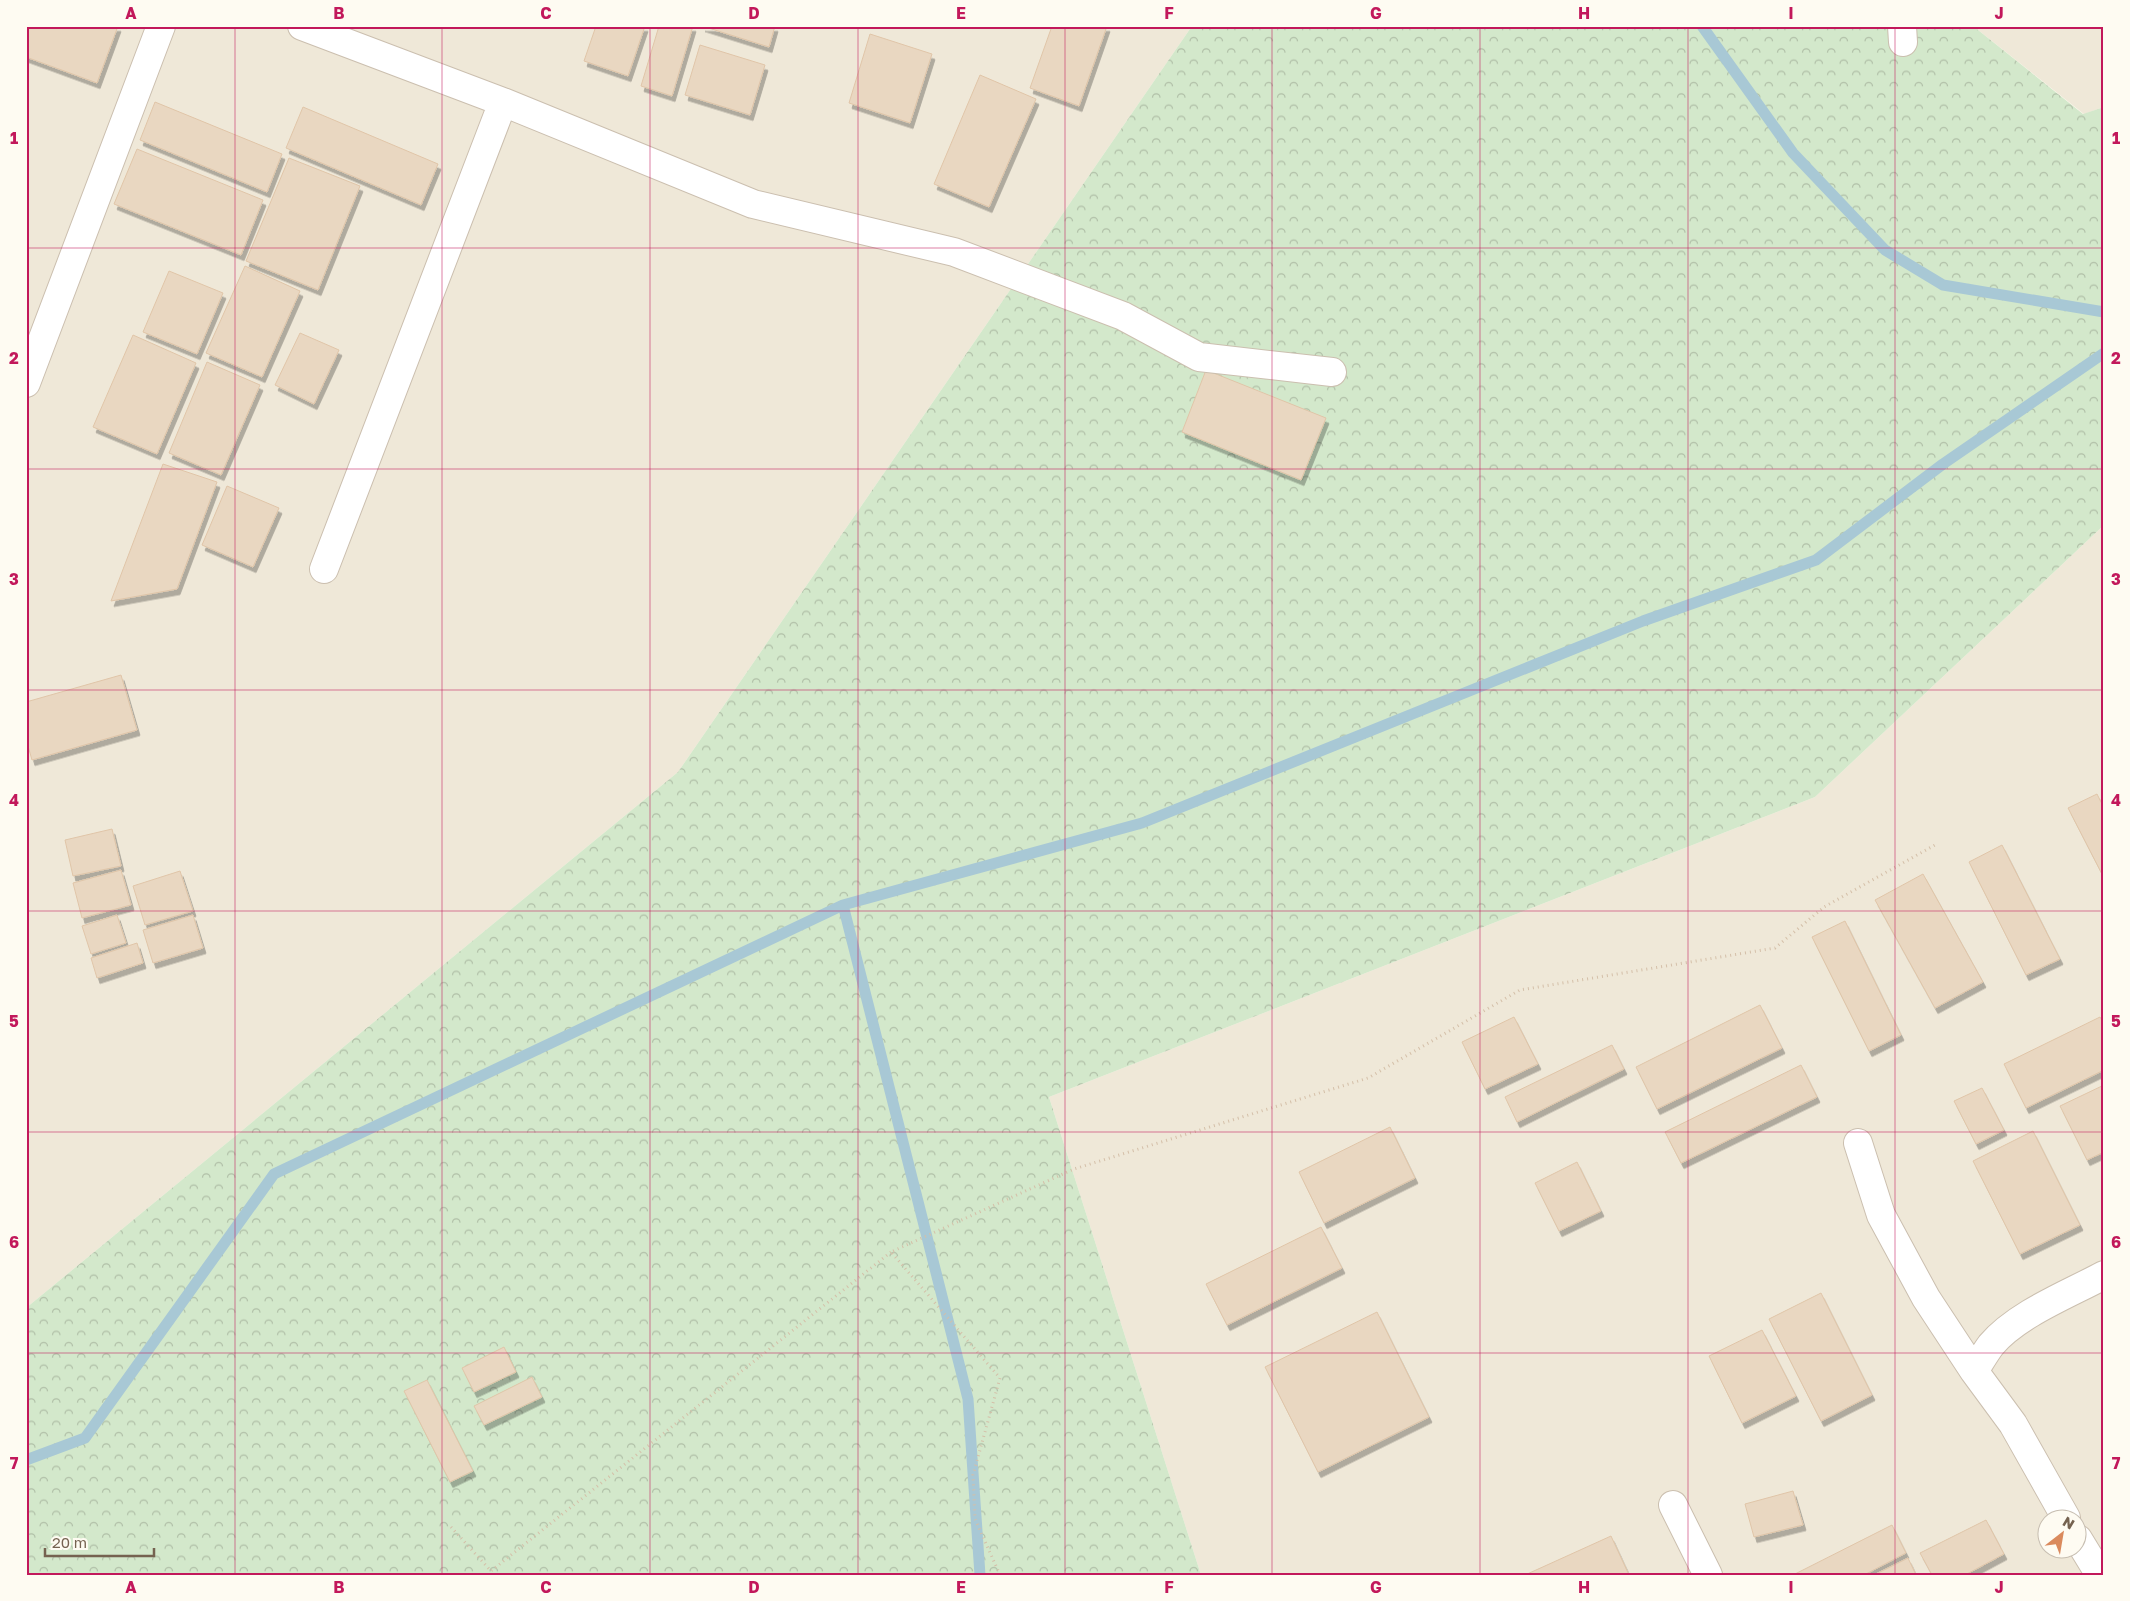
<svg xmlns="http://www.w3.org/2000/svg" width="2130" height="1601" font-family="'Golos Text',sans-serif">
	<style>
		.residential { fill: #efe8d8; fill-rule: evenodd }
		.forest { fill: url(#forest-crowns) }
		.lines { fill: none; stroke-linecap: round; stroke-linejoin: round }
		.stream { stroke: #a8c8d5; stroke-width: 11 }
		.building { fill: #e9d7c1; stroke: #e0c5a8; filter: url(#shadow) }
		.street-casing { stroke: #cbbfaf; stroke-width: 30 }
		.path { stroke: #d4bfa8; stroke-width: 3; stroke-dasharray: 1 4; stroke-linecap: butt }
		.street { stroke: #fff; stroke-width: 28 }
		.grid { fill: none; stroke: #c2185b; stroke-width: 1; stroke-opacity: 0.55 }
		.neatline { fill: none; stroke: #c2185b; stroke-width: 2 }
		.grid-label { font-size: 16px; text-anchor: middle; font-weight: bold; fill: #c2185b }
	</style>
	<defs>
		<pattern id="forest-crowns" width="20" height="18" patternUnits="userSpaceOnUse" patternTransform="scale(1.25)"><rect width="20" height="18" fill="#d3e8cb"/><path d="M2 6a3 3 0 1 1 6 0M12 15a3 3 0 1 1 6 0" fill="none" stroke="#b0bfa7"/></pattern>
		<filter id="shadow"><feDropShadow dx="3" dy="5.5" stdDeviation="0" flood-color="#0004"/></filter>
	</defs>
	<rect width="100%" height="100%" fill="#fbf7ec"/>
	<path class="residential" d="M 26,26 L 1192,26 L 678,772 L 26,1308 Z
		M 1973,26 L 2104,26 L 2104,107 L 2084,114 Z
		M 2104,525 L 2104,1575 L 1201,1575 L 1049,1097 L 1815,797 ZM 2048,1518 L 2078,1518 L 2078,1548 L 2048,1548 Z"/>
	<path class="forest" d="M 1192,26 L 1973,26 L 2083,114 L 2104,107 L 2104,525 L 1815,797 L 1049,1097 L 1201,1575 L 26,1575 L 26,1308 L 678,772 Z"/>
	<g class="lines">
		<path class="stream" d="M 1702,26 L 1793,153 L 1885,250 L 1943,285 L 2104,312
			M 843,905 L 968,1399 L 980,1575
			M 26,1460 L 85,1438 L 274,1174 L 843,905 L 1142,823 L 1643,621 L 1816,560 L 1943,464 L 2104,353"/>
	</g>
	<path class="building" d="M 26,26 L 118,26 L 97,83 L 26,57 Z
		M 596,26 L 645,26 L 628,76 L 584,61 Z
		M 659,26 L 693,26 L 672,96 L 641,86 Z
		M 702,26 L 775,26 L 769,47 Z
		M 1052,26 L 1107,26 L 1079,106 L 1030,88 Z
		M 870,34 L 932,54 L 910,123 L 849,103 Z
		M 700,45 L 765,65 L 750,115 L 685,95 Z
		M 980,75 L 1036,99 L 989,207 L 934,184 Z
		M 155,102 L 282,154 L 267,192 L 140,140 Z
		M 303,107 L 438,164 L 421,205 L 286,148 Z
		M 137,149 L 263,200 L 241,255 L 114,204 Z
		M 289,158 L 360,186 L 318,290 L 246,261 Z
		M 245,266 L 300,291 L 262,377 L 206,353 Z
		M 169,271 L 223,293 L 197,354 L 143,332 Z
		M 300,333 L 339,350 L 314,404 L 275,385 Z
		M 133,335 L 196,363 L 157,454 L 93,427 Z
		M 207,362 L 260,385 L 221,475 L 169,453 Z
		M 1206,370 L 1326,418 L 1301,480 L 1182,432 Z
		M 163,464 L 217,482 L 177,589 L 111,601 Z
		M 227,486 L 279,508 L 253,567 L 202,545 Z
		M 121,675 L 137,730 L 32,760 L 26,739 L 26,702 Z
		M 2097,794 L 2104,808 L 2104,878 L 2068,808 Z
		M 112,829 L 121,866 L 73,876 L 65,840 Z
		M 2002,845 L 2060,959 L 2026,975 L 1969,862 Z
		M 121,870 L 131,905 L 82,918 L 73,883 Z
		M 180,871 L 193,911 L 145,925 L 133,886 Z
		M 1923,874 L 1983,982 L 1935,1008 L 1875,900 Z
		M 117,915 L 126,943 L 91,954 L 82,926 Z
		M 193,915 L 203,948 L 153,963 L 143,930 Z
		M 1845,921 L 1901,1035 L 1869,1051 L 1812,937 Z
		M 137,943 L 143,963 L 97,978 L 91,958 Z
		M 1760,1005 L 1782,1048 L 1657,1109 L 1636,1067 Z
		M 1514,1017 L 1538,1064 L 1485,1089 L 1462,1042 Z
		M 2100,1017 L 2104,1024 L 2104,1070 L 2026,1108 L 2004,1064 Z
		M 1612,1045 L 1624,1069 L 1517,1122 L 1505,1097 Z
		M 1801,1065 L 1817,1097 L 1681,1163 L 1665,1132 Z
		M 2104,1085 L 2104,1152 L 2087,1160 L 2060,1106 Z
		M 1982,1088 L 2004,1130 L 1976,1144 L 1954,1101 Z
		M 1390,1127 L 1415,1178 L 1324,1223 L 1299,1172 Z
		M 2033,1131 L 2080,1225 L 2020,1254 L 1973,1161 Z
		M 1577,1162 L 1601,1211 L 1559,1231 L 1535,1183 Z
		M 1321,1227 L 1342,1268 L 1227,1325 L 1206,1284 Z
		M 1821,1293 L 1872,1395 L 1821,1421 L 1769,1319 Z
		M 1377,1312 L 1429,1417 L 1318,1472 L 1265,1367 Z
		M 1762,1330 L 1796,1396 L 1742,1423 L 1709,1356 Z
		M 504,1347 L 516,1372 L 474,1392 L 462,1368 Z
		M 532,1377 L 542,1397 L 484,1425 L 474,1406 Z
		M 427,1380 L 473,1471 L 450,1482 L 404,1391 Z
		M 1793,1491 L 1803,1525 L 1754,1537 L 1745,1504 Z
		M 1986,1520 L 2004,1554 L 1965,1575 L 1932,1575 L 1920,1553 Z
		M 1892,1525 L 1906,1553 L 1864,1575 L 1793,1575 Z
		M 1611,1536 L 1629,1575 L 1525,1575 Z
		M 1908,1558 L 1916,1575 L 1874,1575 Z"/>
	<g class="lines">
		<g class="street-casing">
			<path id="street" d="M 302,26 L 503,102 L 753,204 L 954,252 L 1123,316 L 1199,357 L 1332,372
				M 1902,26 L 1903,42
				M 26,383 L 161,26
				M 324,569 L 503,102
				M 1858,1143 L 1881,1215 L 1926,1298 L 1974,1371
				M 1673,1505 L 1708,1575
				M 2066,1518 L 2013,1424 L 1974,1371 C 1980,1362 1985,1353 1991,1345 C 2017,1314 2069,1294 2104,1275
				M 2078,1539 L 2100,1575"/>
		</g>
		<path class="path" d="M 451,1527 L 491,1571 L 891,1252
			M 1000,1575 L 975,1519 L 973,1475 L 1000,1378 L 891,1252 L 1074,1169 L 1368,1078 L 1520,990 L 1775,948 L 1824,907 L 1935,845"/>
		<use href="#street" class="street"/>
	</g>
	<path class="grid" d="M 235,26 L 235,1575M 442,26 L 442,1575M 650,26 L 650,1575M 858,26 L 858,1575M 1065,26 L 1065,1575M 1272,26 L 1272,1575M 1480,26 L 1480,1575M 1688,26 L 1688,1575M 1895,26 L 1895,1575M 26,248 L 2104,248M 26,469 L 2104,469M 26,690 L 2104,690M 26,911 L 2104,911M 26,1132 L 2104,1132M 26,1353 L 2104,1353"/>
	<rect width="2130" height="1601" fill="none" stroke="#fefbf2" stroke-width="55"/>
	<g transform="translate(2062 1534) rotate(31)"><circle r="24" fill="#fefbf2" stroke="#c7beb1"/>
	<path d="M0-4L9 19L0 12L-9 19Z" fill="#da8a5d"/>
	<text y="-8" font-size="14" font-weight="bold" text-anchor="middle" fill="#756250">N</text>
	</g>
	<path d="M45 1548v8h109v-8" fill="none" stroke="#756250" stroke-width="2.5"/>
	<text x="52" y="1548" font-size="15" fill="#756250" stroke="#fefbf2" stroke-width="4" paint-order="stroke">20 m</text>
	<rect x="28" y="28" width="2074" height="1546" class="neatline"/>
	<g class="grid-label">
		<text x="131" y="19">A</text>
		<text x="339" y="19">B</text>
		<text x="546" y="19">C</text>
		<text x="754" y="19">D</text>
		<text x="961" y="19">E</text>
		<text x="1169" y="19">F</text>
		<text x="1376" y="19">G</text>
		<text x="1584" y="19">H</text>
		<text x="1791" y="19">I</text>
		<text x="1999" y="19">J</text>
		<text x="14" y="144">1</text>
		<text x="2116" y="144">1</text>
		<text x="14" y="364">2</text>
		<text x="2116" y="364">2</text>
		<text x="14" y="585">3</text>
		<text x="2116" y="585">3</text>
		<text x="14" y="806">4</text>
		<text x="2116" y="806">4</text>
		<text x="14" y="1027">5</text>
		<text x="2116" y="1027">5</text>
		<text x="14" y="1248">6</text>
		<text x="2116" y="1248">6</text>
		<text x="14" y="1469">7</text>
		<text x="2116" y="1469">7</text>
		<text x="131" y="1593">A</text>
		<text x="339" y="1593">B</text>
		<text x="546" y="1593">C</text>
		<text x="754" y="1593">D</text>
		<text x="961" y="1593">E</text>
		<text x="1169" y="1593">F</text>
		<text x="1376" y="1593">G</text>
		<text x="1584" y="1593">H</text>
		<text x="1791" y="1593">I</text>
		<text x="1999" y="1593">J</text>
	</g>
</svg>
